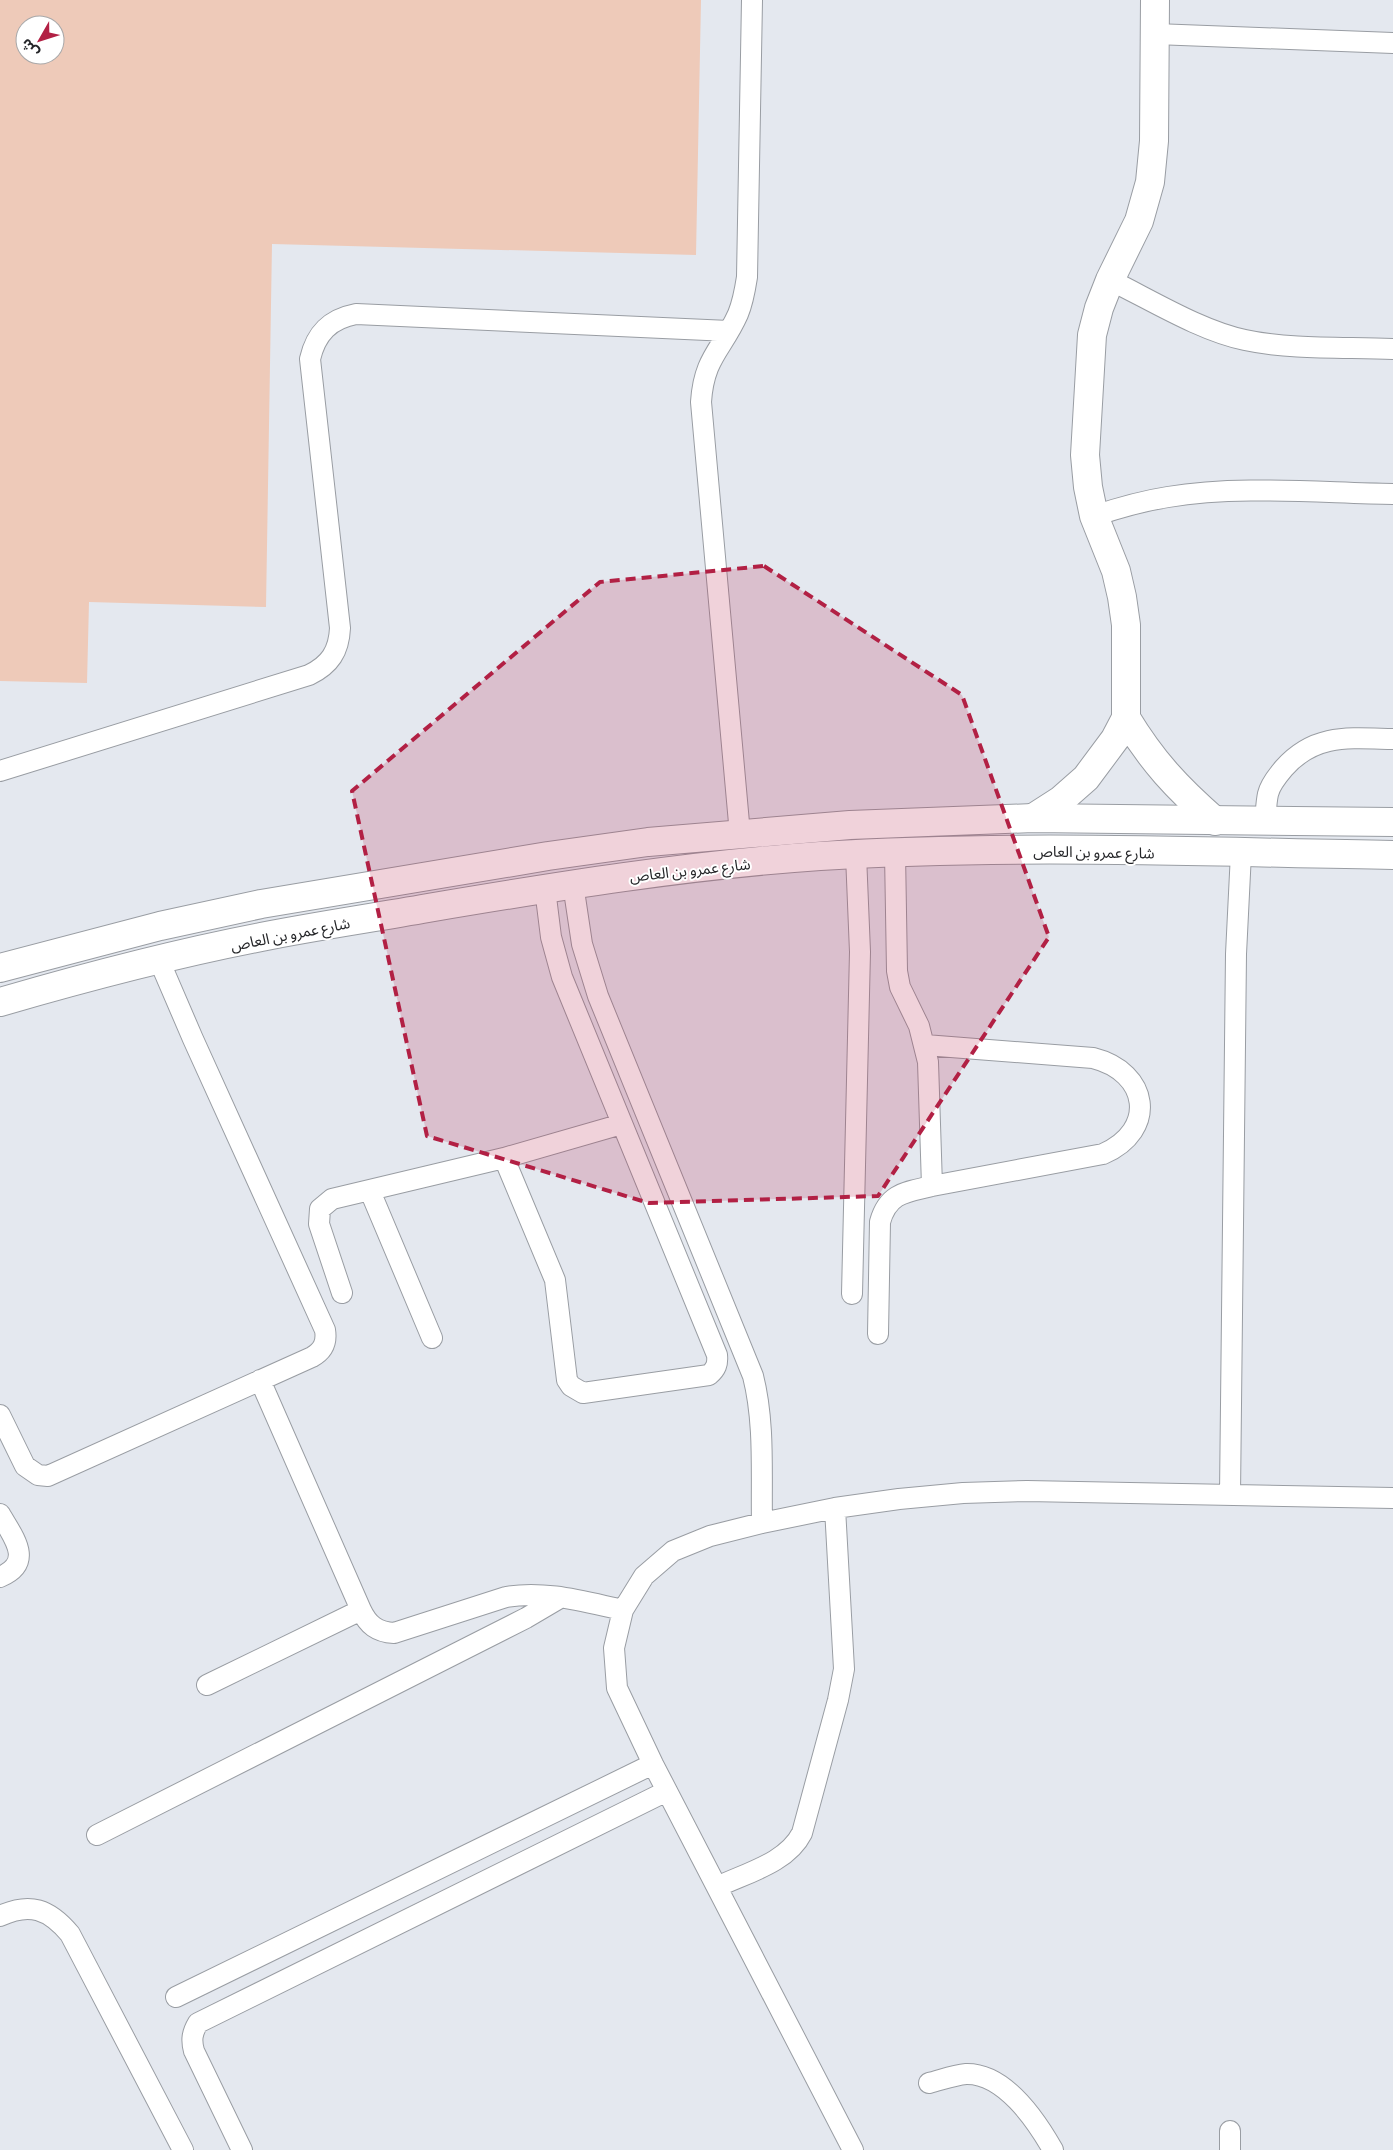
<svg xmlns="http://www.w3.org/2000/svg" width="1393" height="2150" font-family="Literata,'Noto Sans Arabic',serif">
	<style>
		.building { fill: #eecab9; fill-rule: evenodd }
		.lines { fill: none; stroke-linecap: round; stroke-linejoin: round }
		.service-casing { stroke: #999da3; stroke-width: 22 }
		.minor-casing { stroke: #999da3; stroke-width: 30 }
		.secondary-casing { stroke: #999da3; stroke-width: 30 }
		.service { stroke: #fff; stroke-width: 20 }
		.minor { stroke: #fff; stroke-width: 28 }
		.secondary { stroke: #fff; stroke-width: 28 }
		.marked { fill: #b22044; fill-opacity: 0.2; stroke: #b22044; stroke-width: 4; stroke-dasharray: 10 6; stroke-linejoin: round }
		.labels { text-anchor: middle; dominant-baseline: central; stroke-width: 4; stroke-linejoin: round; paint-order: stroke }
		.street-label { font-size: 15px; fill: #252629; stroke: #fff }
	</style>
	<rect width="100%" height="100%" fill="#e4e8ef"/>
	<path class="building" d="M 0,0 L 701,0 L 696,255 L 272,244 L 266,607 L 89,602 L 87,683 L 0,681 ZM 25,25 L 55,25 L 55,55 L 25,55 Z"/>
	<g class="lines">
		<g class="service-casing">
			<path id="service" d="M 1155,34 L 1393,43
				M 1110,280 C 1151,300 1201,331 1245,340 C 1291,350 1346,347 1393,349
				M 1094,516 C 1118,508 1142,501 1168,497 C 1239,485 1320,493 1393,494
				M 0,771 L 309,675 C 330,665 339,651 340,628 L 310,359 C 316,333 330,319 356,314 L 729,331
				M 1265,821 C 1266,813 1266,803 1268,794 C 1270,785 1278,775 1284,768 C 1315,733 1350,738 1393,739
				M 740,834 L 701,402 C 704,357 722,350 738,314 C 743,302 745,290 747,277 L 752,0
				M 895,853 L 897,971 L 900,987 L 919,1026 L 928,1062 L 932,1186
				M 573,884 L 582,944 L 598,996 L 753,1376 C 765,1423 761,1475 762,1523
				M 504,1158 L 555,1280 L 567,1380 L 571,1386 L 583,1393 L 709,1375 C 716,1369 718,1364 717,1355 L 562,977 L 551,937 L 545,889
				M 370,1191 L 432,1338
				M 342,1293 L 319,1224 L 320,1209 L 332,1199 L 504,1158 L 622,1124
				M 852,1294 L 860,952 L 856,855
				M 878,1334 L 880,1222 C 888,1193 906,1192 932,1186 L 1103,1154 C 1158,1130 1149,1072 1093,1058 L 925,1045
				M 260,1380 L 361,1610 C 368,1625 377,1632 394,1633 L 506,1597 C 545,1590 585,1602 623,1610
				M 0,1415 L 25,1466 L 38,1475 L 48,1476 L 312,1357 C 323,1351 327,1342 325,1330 L 193,1039 L 159,960
				M 1230,1495 L 1236,954 L 1241,853
				M 0,1514 C 13,1537 35,1562 0,1577
				M 207,1685 L 361,1610
				M 97,1835 L 526,1618 L 560,1598
				M 717,1887 C 746,1873 787,1863 802,1833 L 838,1700 L 844,1669 L 835,1508
				M 0,1916 C 30,1902 49,1909 70,1934 L 183,2150
				M 176,1997 L 653,1764
				M 929,2083 C 941,2080 954,2075 966,2074 C 1004,2073 1036,2120 1053,2150
				M 242,2150 L 194,2051 C 191,2040 192,2033 198,2023 L 667,1791
				M 853,2150 L 653,1764 L 617,1688 L 614,1648 L 623,1610 L 644,1576 L 673,1551 L 710,1536 L 762,1523 L 835,1508 L 899,1499 L 963,1493 L 1027,1491 L 1393,1498
				M 1230,2150 L 1230,2131"/>
		</g>
		<g class="minor-casing">
			<path id="minor" d="M 1126,718 C 1152,761 1177,788 1215,821
				M 1033,818 L 1061,800 L 1086,778 L 1115,739 L 1126,718 L 1126,625 L 1122,597 L 1116,571 L 1094,516 L 1088,487 L 1085,455 L 1092,335 L 1099,308 L 1110,280 L 1139,221 L 1150,182 L 1154,141 L 1155,0"/>
		</g>
		<g class="secondary-casing">
			<path id="secondary" d="M 0,968 L 160,926 L 261,904 L 548,856 L 648,842 L 850,825 L 1033,818 L 1393,822
				M 0,1002 C 86,977 173,954 261,937 C 316,926 372,918 428,908 C 558,886 689,865 820,856 C 1011,844 1203,852 1393,855"/>
		</g>
		<use href="#service" class="service"/>
		<use href="#minor" class="minor"/>
		<use href="#secondary" class="secondary"/>
	</g>
	<path class="marked" d="M 764,566 L 962,695 L 1049,937 L 878,1196 L 649,1203 L 427,1136 L 352,791 L 600,582 Z"/>
	<g class="labels">
		<g class="street-label">
			<text transform="translate(1094 851) rotate(1)">شارع عمرو بن العاص</text>
			<text transform="translate(690 869) rotate(-6)">شارع عمرو بن العاص</text>
			<text transform="translate(290 933) rotate(-11)">شارع عمرو بن العاص</text>
		</g>
	</g>
	<g transform="translate(40 40) rotate(231)"><circle r="24" fill="#ffffff" stroke="#a8a8a9"/>
	<path d="M0-4L9 19L0 12L-9 19Z" fill="#b22044"/>
	<text y="-8" font-size="14" font-weight="bold" text-anchor="middle" fill="#252629">ش</text>
	</g>
</svg>
